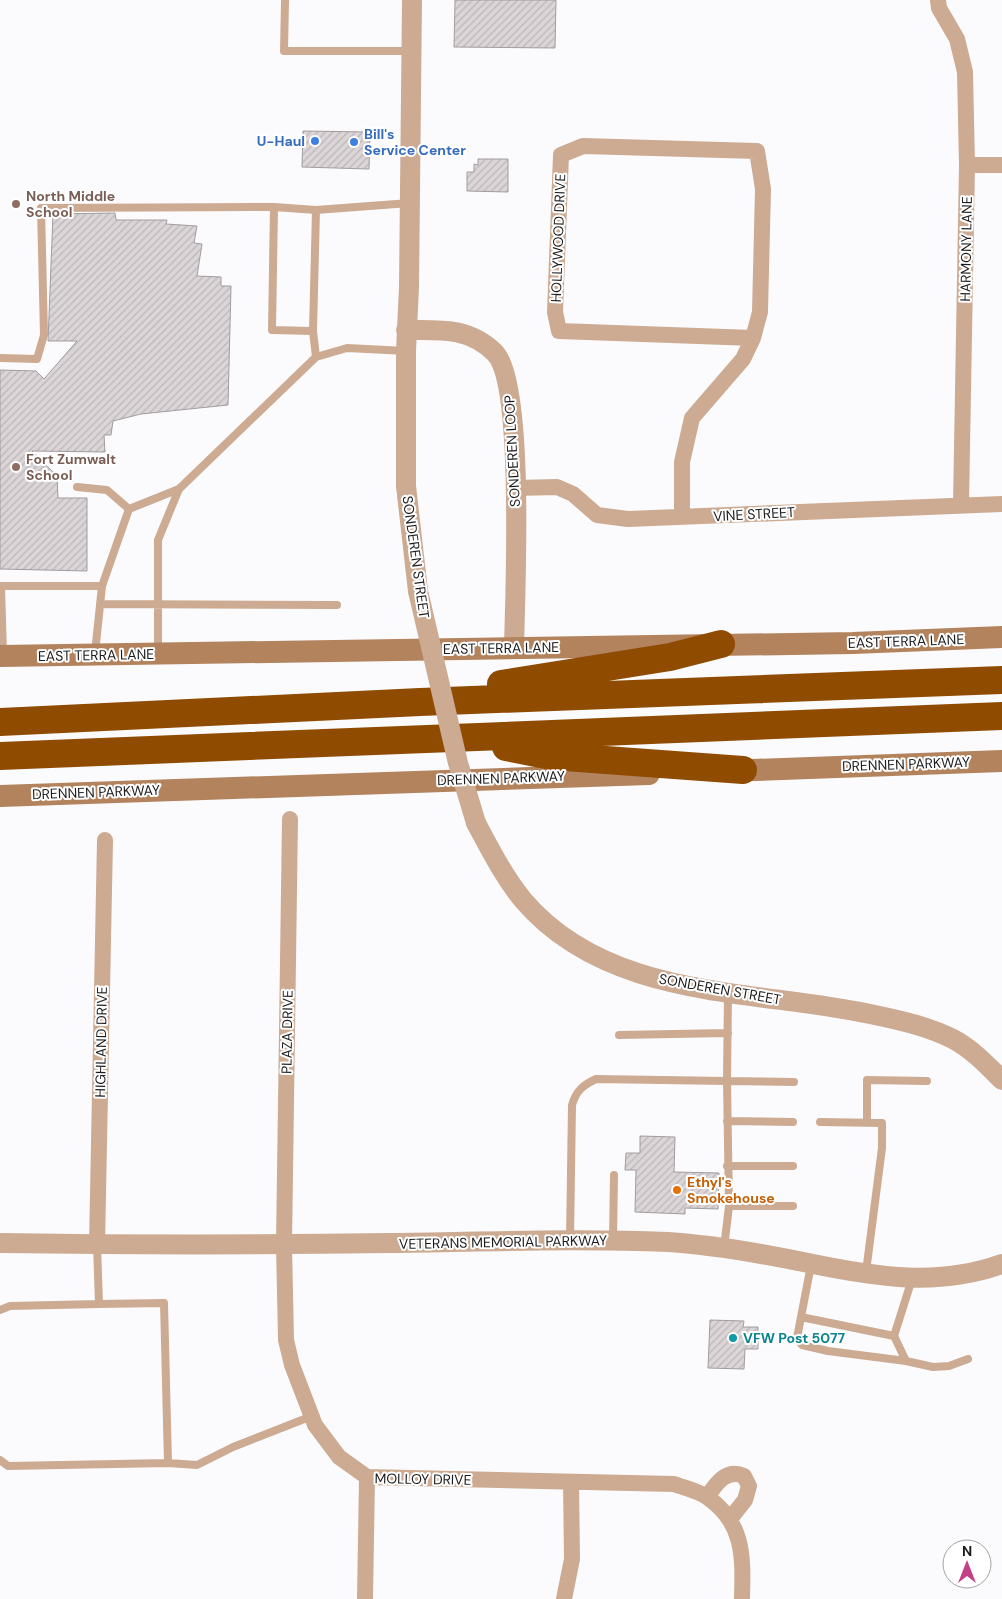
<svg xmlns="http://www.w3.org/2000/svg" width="1002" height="1599" font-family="'DM Sans',sans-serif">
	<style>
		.building { fill: url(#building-hatch); stroke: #a19c9d }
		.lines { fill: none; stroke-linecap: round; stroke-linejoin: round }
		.service { stroke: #ccab92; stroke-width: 8 }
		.minor { stroke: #ccab92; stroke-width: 16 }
		.tertiary { stroke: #ccab92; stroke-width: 20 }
		.secondary { stroke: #b3835d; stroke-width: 22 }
		.motorway { stroke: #8f4c00; stroke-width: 28 }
		.tertiary-bridge { stroke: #ccab92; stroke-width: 20 }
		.shop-dot { fill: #3f7fe0; stroke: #fff; stroke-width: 2 }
		.education-dot { fill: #8d6e63; stroke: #fff; stroke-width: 2 }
		.food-dot { fill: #e8710a; stroke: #fff; stroke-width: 2 }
		.culture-dot { fill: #0f9aa8; stroke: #fff; stroke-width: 2 }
		.labels { text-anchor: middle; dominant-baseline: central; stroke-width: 4; stroke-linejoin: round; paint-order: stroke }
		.shop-label { font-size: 14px; font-weight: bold; fill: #366cbe; stroke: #fff; text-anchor: start }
		.education-label { font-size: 14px; font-weight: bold; fill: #785e54; stroke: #fff; text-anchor: start }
		.street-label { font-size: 14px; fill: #1b1b1d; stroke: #fff }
		.food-label { font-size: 14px; font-weight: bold; fill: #c56008; stroke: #fff; text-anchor: start }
		.culture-label { font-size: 14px; font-weight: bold; fill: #0d838f; stroke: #fff; text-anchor: start }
	</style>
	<defs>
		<pattern id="building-hatch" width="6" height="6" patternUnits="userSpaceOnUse" patternTransform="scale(1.25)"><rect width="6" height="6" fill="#dbd5d7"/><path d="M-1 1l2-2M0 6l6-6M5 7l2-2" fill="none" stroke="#bbb6b8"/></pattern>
	</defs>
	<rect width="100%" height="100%" fill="#fbfbfe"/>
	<path class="building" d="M 455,0 L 556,0 L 555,48 L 454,47 Z
		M 303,131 L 370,132 L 369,169 L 302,167 Z
		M 478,159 L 508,159 L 508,192 L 467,191 L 467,172 L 474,172 L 474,164 L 478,165 Z
		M 115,213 L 116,220 L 167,220 L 166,224 L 197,226 L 194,243 L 202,244 L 197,276 L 221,277 L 221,286 L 231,286 L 228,405 L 141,414 L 113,421 L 111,435 L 104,435 L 105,452 L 32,451 L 57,476 L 58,498 L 87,498 L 87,571 L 0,569 L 0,370 L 36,371 L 44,379 L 77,341 L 48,341 L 53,214 Z
		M 640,1136 L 675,1137 L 674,1172 L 719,1173 L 718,1209 L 685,1208 L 685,1214 L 635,1212 L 636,1170 L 625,1170 L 626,1153 L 640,1153 Z
		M 710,1320 L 744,1321 L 743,1327 L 758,1327 L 758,1349 L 745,1349 L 744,1369 L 708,1368 Z"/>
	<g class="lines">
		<path class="service" d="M 285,1 L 284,51 L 411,51
			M 274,207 L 272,330 L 313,331
			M 316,210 L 313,331 L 316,357
			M 0,358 L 37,359 L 44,335 L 41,208 L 274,207 L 316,210 L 410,203
			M 77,487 L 107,490 L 129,509
			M 0,586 L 102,586
			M 1,586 L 3,654
			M 100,604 L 337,605
			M 158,652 L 158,540 L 179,489 L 316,357 L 347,348 L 406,351
			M 95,653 L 102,586 L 129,509 L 179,489
			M 728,993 L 727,1081 L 794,1082
			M 619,1035 L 728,1033
			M 727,1121 L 793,1122
			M 820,1122 L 882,1123 L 882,1148 L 866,1272
			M 867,1122 L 867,1080 L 927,1081
			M 727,1166 L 793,1166
			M 729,1206 L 793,1206
			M 570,1239 L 572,1105 C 576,1091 583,1085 596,1079 L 727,1081 L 729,1206 L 724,1248
			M 613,1240 L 614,1175
			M 97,1245 L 99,1304 L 164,1303 L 168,1463 L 197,1465 L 233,1447 L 312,1416
			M 811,1265 L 797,1338 L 802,1345 L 828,1351 L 906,1361 L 933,1367 L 949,1366 L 968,1359
			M 0,1310 L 10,1306 L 99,1304
			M 801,1317 L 894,1336
			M 906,1361 L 894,1336 L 912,1279
			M 0,1460 L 8,1466 L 168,1463"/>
		<path class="minor" d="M 938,0 L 939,8 L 957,39 L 965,72 L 967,165 L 961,504
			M 583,146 L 757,151 L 763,189 L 760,312 L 753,338 L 559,331 L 555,312 L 561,155 Z
			M 967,165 L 1002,165
			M 515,488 L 557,487 L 573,494 L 597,515 L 628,519 L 1002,504
			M 682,517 L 682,462 L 692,418 L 743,359 L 753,338
			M 290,819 L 284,1245 L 286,1340 L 292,1365 L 315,1425 L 339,1457 L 367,1477 L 674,1484 C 685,1488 698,1491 707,1497 C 745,1523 743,1558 742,1599
			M 97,1245 L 105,840
			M 707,1497 C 716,1484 726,1468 744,1476 L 749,1486 L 745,1500 L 730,1519
			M 365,1599 L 367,1477
			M 564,1599 L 572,1559 L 571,1482"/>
		<path class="tertiary" d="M 412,0 L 409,287 L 406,351 L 406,486 L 418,591
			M 406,330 C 440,330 469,327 495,353 C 525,384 515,596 514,647
			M 476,823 C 490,849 504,877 523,900 C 608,1000 753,989 870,1014 C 899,1020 927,1026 953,1039 C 972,1049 987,1065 1002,1080
			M 0,1243 C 130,1245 260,1245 390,1243 C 482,1242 575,1238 668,1242 C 716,1245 765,1254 813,1264 C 877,1277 939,1287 1002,1264"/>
		<path class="secondary" d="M 0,656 L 853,643 L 1002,637
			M 726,771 L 1002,761
			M 0,796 L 649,774"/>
		<path class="motorway" d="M 501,684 L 670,657 L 721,644
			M 0,722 L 420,702 L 1002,680
			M 506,747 L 551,756 L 743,770
			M 0,756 L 1002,716"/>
		<path class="tertiary-bridge" d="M 418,591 L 458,763 L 476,823"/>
	</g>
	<g class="shop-dot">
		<circle cx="315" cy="141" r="5"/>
		<circle cx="354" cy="142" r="5"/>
	</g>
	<g class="education-dot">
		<circle cx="16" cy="204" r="5"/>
		<circle cx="16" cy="467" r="5"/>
	</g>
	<circle class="food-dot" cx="677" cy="1190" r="5"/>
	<circle class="culture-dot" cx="733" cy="1338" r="5"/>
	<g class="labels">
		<g class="shop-label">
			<text x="364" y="134">Bill's<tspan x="364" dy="16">Service Center</tspan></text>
			<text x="305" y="141" text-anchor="end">U-Haul</text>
		</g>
		<g class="education-label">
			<text x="26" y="196">North Middle<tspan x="26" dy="16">School</tspan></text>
			<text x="26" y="459">Fort Zumwalt<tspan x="26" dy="16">School</tspan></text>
		</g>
		<g class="street-label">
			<text transform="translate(558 238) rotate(-88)">HOLLYWOOD DRIVE</text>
			<text transform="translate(966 249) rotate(-89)">HARMONY LANE</text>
			<text transform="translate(512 451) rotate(-93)">SONDEREN LOOP</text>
			<text transform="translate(754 514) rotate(-3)">VINE STREET</text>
			<text transform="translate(416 557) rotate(82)">SONDEREN STREET</text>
			<text transform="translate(906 641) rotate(-2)">EAST TERRA LANE</text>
			<text transform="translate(501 648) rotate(-1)">EAST TERRA LANE</text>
			<text transform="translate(96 655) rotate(-1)">EAST TERRA LANE</text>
			<text transform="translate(906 764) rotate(-2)">DRENNEN PARKWAY</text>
			<text transform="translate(501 778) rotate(-2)">DRENNEN PARKWAY</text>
			<text transform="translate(96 792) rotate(-2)">DRENNEN PARKWAY</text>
			<text transform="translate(720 989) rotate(10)">SONDEREN STREET</text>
			<text transform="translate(287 1032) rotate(-89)">PLAZA DRIVE</text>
			<text transform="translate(101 1042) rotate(-89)">HIGHLAND DRIVE</text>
			<text transform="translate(503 1242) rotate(-1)">VETERANS MEMORIAL PARKWAY</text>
			<text transform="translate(423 1479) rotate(1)">MOLLOY DRIVE</text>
		</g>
		<g class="food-label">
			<text x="687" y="1182">Ethyl's<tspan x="687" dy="16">Smokehouse</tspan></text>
		</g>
		<g class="culture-label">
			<text x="743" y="1338">VFW Post 5077</text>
		</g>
	</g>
	<g transform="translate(967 1564)"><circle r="24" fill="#ffffff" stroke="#a4a4a5"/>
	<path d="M0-4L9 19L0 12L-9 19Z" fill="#c34087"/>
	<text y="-8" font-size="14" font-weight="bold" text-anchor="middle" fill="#1b1b1d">N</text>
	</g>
</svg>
